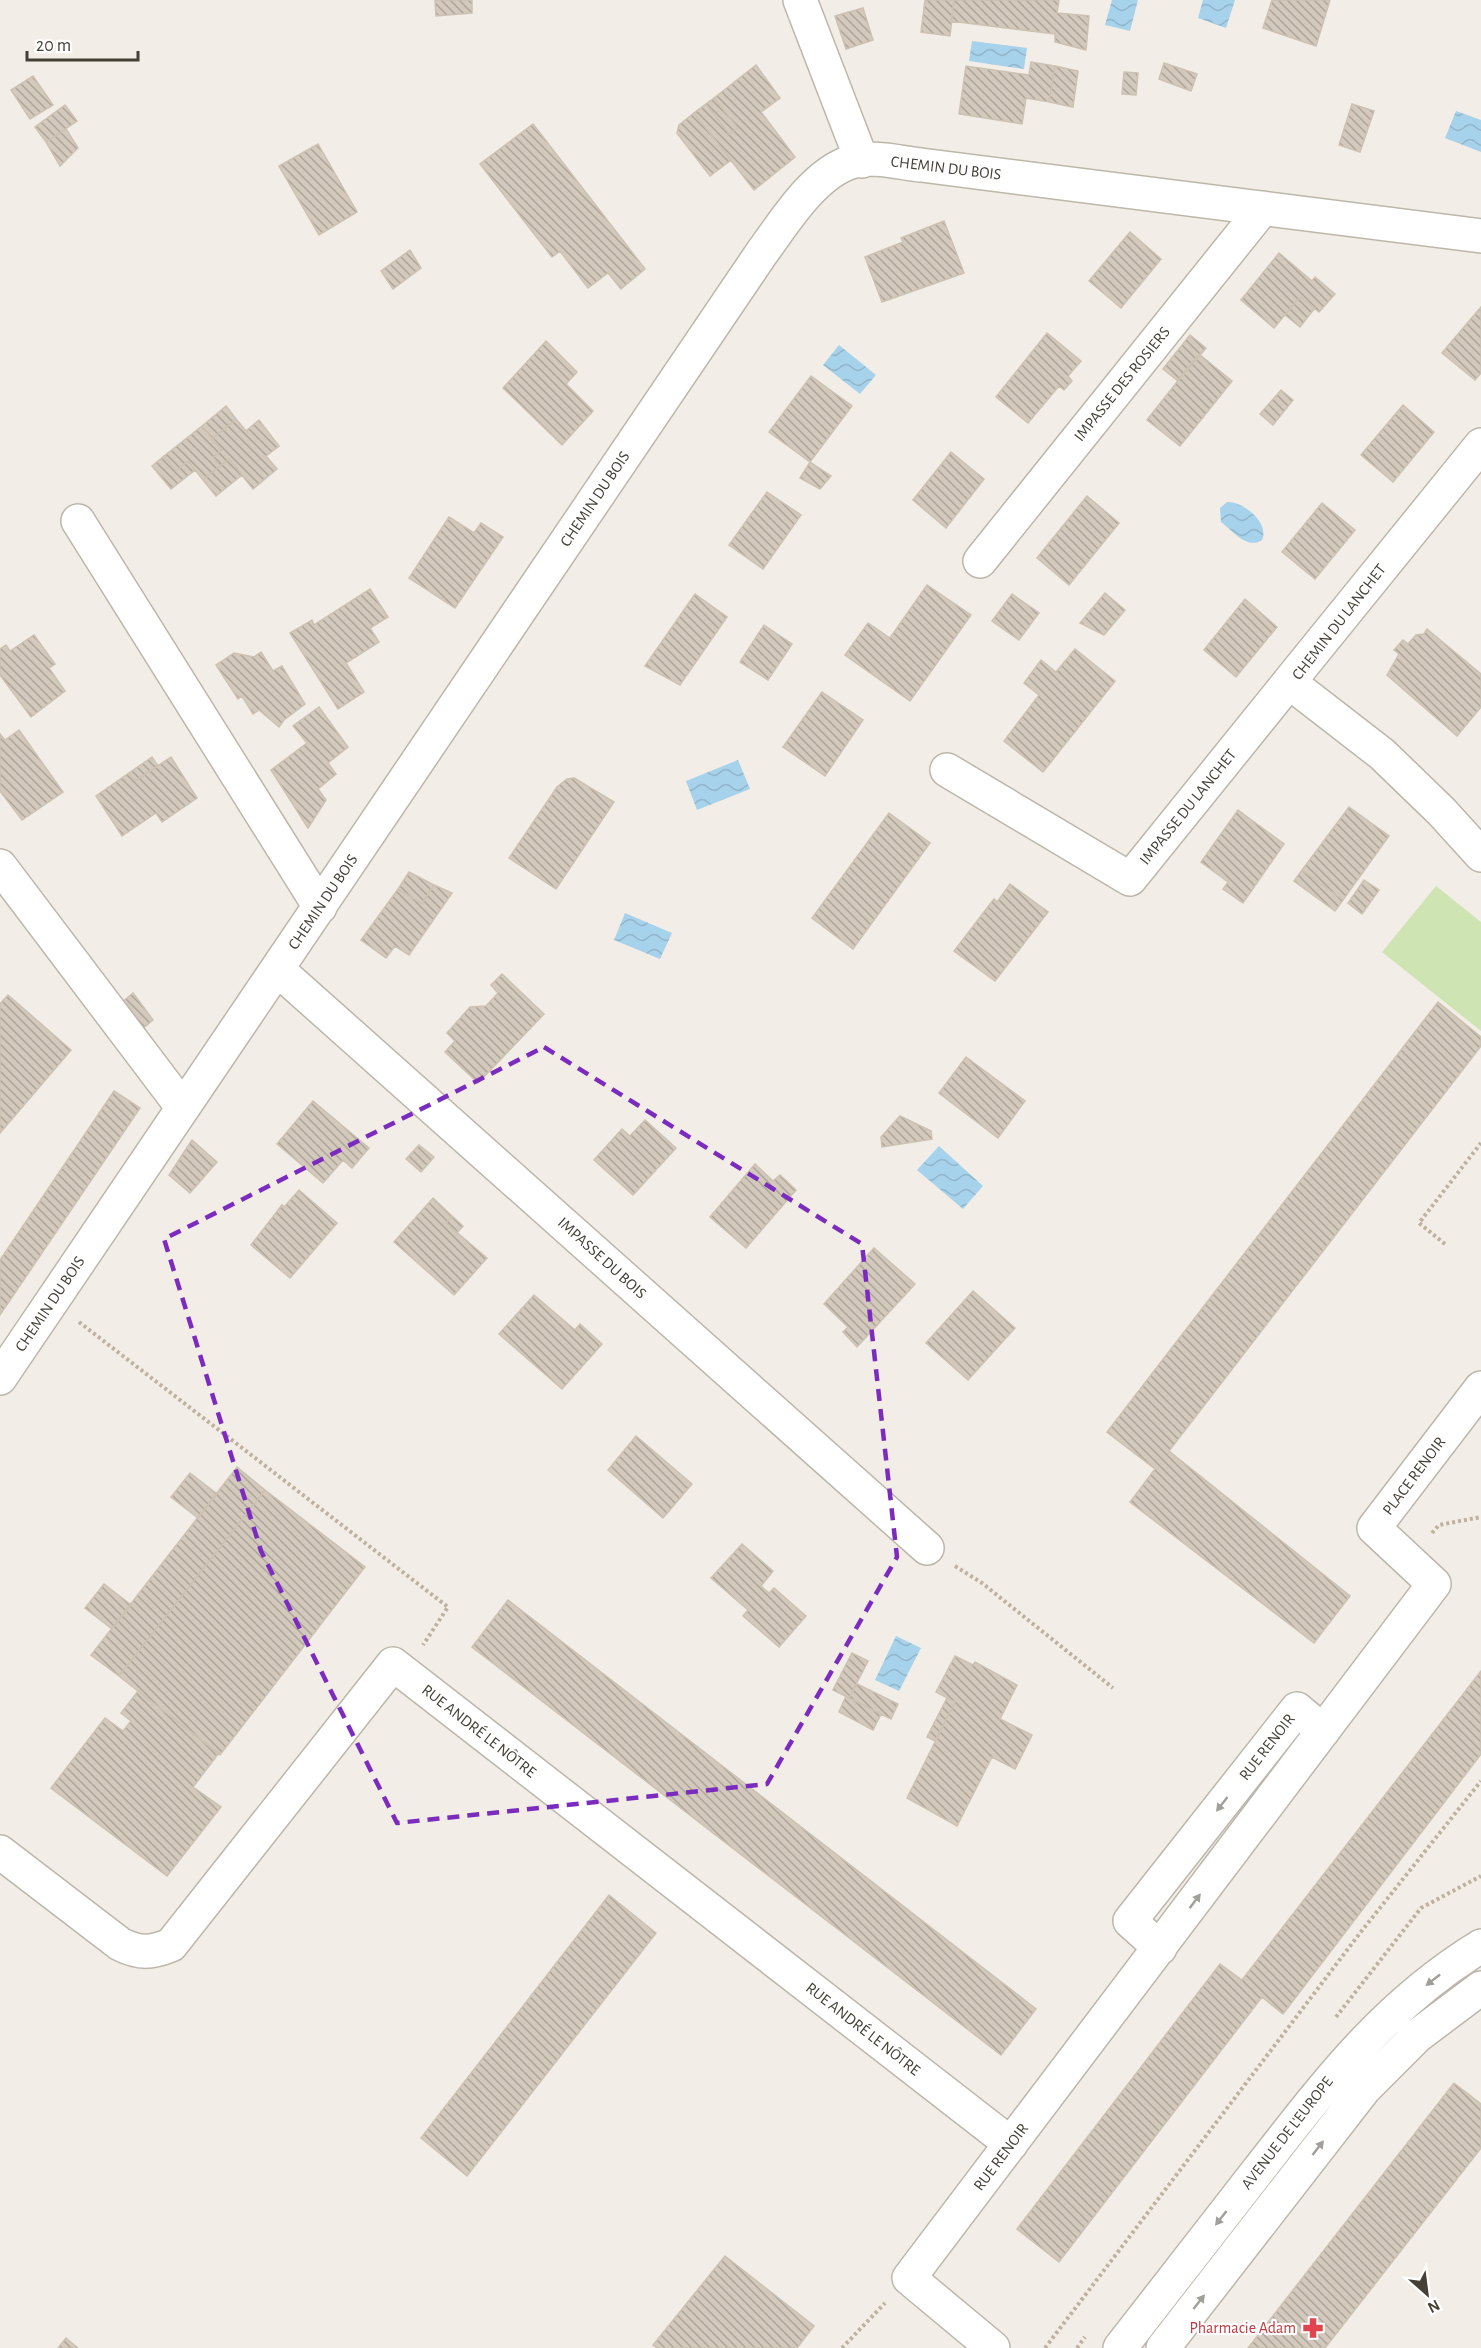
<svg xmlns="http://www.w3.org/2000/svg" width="1481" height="2348" font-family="'Alegreya Sans',sans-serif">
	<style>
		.garden { fill: #cfe4b3 }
		.water { fill: url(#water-waves) }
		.building { fill: url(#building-back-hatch); stroke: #cdc1b1; stroke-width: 1.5 }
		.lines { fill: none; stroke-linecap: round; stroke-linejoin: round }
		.minor-casing { stroke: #bdb6aa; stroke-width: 36 }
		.path { stroke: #beb19d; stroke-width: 4; stroke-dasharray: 3 3; stroke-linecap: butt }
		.minor { stroke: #fff; stroke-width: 33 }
		.oneway { fill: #a29f9a }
		.marked { fill: none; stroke: #7b2cbf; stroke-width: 4.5; stroke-dasharray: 12 8; stroke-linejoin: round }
		.labels { text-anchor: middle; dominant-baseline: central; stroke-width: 4.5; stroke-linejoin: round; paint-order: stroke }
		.street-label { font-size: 16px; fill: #453f36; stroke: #fff }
		.health-label { font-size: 16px; fill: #be3a42; stroke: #fff; text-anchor: end }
	</style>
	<defs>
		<pattern id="water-waves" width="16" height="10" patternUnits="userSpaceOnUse" patternTransform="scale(1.5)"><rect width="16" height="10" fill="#a7d2eb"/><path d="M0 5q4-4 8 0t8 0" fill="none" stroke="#91b5ca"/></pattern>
		<pattern id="building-back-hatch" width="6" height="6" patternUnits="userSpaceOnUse" patternTransform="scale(1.5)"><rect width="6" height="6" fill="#d3cabd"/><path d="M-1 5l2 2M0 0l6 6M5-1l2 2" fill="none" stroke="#ada59a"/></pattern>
	</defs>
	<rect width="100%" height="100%" fill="#f2eee7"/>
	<path class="garden" d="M 1436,886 L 1481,922 L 1481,1031 L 1382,952 Z"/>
	<path class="water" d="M 1112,0 L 1138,0 L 1130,31 L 1105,25 Z
		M 1203,0 L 1235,0 L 1226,28 L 1198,18 Z
		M 972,41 L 1027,48 L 1024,69 L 969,61 Z
		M 1456,111 L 1481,120 L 1481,152 L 1445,138 Z
		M 839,345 L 876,375 L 860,394 L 823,365 Z
		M 1227,502 C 1243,501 1270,523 1262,540 C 1247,550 1233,531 1221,522 L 1220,508 Z
		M 738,760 L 750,789 L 697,810 L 686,781 Z
		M 625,913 L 672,933 L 660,959 L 614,940 Z
		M 939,1146 L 983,1186 L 963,1209 L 917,1170 Z
		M 896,1636 L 921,1648 L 899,1691 L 875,1680 Z"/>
	<path class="building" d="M 435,0 L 472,0 L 472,13 L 436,16 Z
		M 925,0 L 954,0 L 950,36 L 921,32 Z
		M 954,0 L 1059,0 L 1057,13 L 1089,16 L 1086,50 L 1055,42 L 1055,34 L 951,21 Z
		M 1272,0 L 1330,0 L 1316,46 L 1263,28 Z
		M 863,8 L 873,40 L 846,49 L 835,16 Z
		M 1031,62 L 1055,66 L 1049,102 L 1026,98 L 1022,124 L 959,114 L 966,66 L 1029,75 Z
		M 1164,63 L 1197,74 L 1191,91 L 1159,79 Z
		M 756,65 L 780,98 L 761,112 L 795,157 L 754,190 L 694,113 L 706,104 L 729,134 L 738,128 L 714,98 Z
		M 1055,66 L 1078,71 L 1073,107 L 1049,102 Z
		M 1124,72 L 1138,73 L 1136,95 L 1122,94 Z
		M 33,76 L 53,105 L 30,119 L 11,90 Z
		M 714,98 L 738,128 L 729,134 L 706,104 Z
		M 1352,104 L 1374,111 L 1360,152 L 1339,145 Z
		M 65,105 L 77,121 L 46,142 L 35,127 Z
		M 694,113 L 731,160 L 710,176 L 677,133 L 679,125 Z
		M 533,124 L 645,269 L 621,289 L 608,273 L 588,288 L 560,251 L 552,257 L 480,164 Z
		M 66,129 L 78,148 L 60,166 L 46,142 Z
		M 318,144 L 357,212 L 319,235 L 279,166 Z
		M 944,221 L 964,273 L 882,302 L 865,257 L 903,242 L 901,238 Z
		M 1130,232 L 1161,259 L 1121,308 L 1089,281 Z
		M 410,250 L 421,268 L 393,289 L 381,271 Z
		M 1279,253 L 1312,281 L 1315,277 L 1335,294 L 1319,312 L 1300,297 L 1274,328 L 1241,300 Z
		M 1300,297 L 1315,308 L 1300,327 L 1285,315 Z
		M 1481,307 L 1481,373 L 1475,380 L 1442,353 Z
		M 1047,333 L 1081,361 L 1068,376 L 1072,381 L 1064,390 L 1059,386 L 1028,423 L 996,397 Z
		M 1190,335 L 1206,348 L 1178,381 L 1163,369 Z
		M 546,341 L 577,372 L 566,384 L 593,411 L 562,445 L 503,388 Z
		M 1199,354 L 1232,381 L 1180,446 L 1147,420 Z
		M 811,376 L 852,406 L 810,462 L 769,432 Z
		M 1281,390 L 1293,400 L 1273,425 L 1260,414 Z
		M 1403,405 L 1434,432 L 1393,482 L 1361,455 Z
		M 226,406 L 236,419 L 212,439 L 202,426 Z
		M 236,419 L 246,431 L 259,420 L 279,446 L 266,456 L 277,469 L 253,489 L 229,459 L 220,466 L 213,457 L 222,450 L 212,439 Z
		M 202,426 L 222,450 L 213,457 L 220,466 L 203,480 L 188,461 L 176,471 L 164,456 Z
		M 951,452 L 984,479 L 946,528 L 913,500 Z
		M 164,456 L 176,471 L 188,461 L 195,470 L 171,489 L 152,466 Z
		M 229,459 L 242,475 L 216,496 L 203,480 Z
		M 810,462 L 831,476 L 820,489 L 800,478 Z
		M 767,492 L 801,515 L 763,569 L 729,545 Z
		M 1087,496 L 1119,523 L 1069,585 L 1037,558 Z
		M 1322,503 L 1355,530 L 1315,579 L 1282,552 Z
		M 449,517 L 474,533 L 481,523 L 503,537 L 455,608 L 409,578 Z
		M 927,585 L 971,615 L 910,701 L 845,655 L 868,623 L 890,638 Z
		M 370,589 L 388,617 L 370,628 L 379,642 L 346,663 L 364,692 L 338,709 L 290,633 L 312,620 L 314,625 Z
		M 1105,593 L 1125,610 L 1104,635 L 1080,623 Z
		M 695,594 L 727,617 L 680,685 L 645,666 Z
		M 1012,594 L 1039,613 L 1019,640 L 992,621 Z
		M 1245,599 L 1277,627 L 1236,677 L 1204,650 Z
		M 764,625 L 792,644 L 768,680 L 740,662 Z
		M 1427,629 L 1481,674 L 1481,707 L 1457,736 L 1387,675 L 1399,654 L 1394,650 L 1403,640 L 1408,644 L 1416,635 L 1424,634 Z
		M 34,635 L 55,664 L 49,668 L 65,691 L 31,717 L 0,675 L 0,649 L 6,645 L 10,651 Z
		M 1075,649 L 1115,681 L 1043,772 L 1004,741 L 1039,695 L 1024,683 L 1041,660 L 1056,672 Z
		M 261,652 L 273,671 L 282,666 L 305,704 L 284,720 L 279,727 L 259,710 L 253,714 L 242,696 L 238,699 L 216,665 L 234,653 L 254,657 Z
		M 822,692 L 863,720 L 825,776 L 783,747 Z
		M 319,707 L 348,747 L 328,763 L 336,774 L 318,789 L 326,800 L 308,828 L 271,770 L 307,743 L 293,726 Z
		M 19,730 L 63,792 L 22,820 L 0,791 L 0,734 L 5,740 Z
		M 152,757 L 158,766 L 135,781 L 129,773 Z
		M 171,757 L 197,798 L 162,822 L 156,813 L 122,836 L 96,796 L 129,773 L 135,781 Z
		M 574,778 L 614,802 L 556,889 L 509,858 L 557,787 L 567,779 Z
		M 1349,807 L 1389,836 L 1343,900 L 1302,870 Z
		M 1238,810 L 1284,844 L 1243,903 L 1223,889 L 1228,882 L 1201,862 Z
		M 889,813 L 930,843 L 853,949 L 812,918 Z
		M 1302,870 L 1343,900 L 1335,911 L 1294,881 Z
		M 409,872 L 434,885 L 422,904 L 398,889 Z
		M 1364,880 L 1379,890 L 1362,914 L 1348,903 Z
		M 1010,884 L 1048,912 L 995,981 L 954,951 L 994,899 L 997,902 Z
		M 434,885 L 452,893 L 409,955 L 395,946 L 386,958 L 361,940 L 398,889 L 422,904 Z
		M 502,974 L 544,1014 L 478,1083 L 445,1052 L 455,1041 L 447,1033 L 470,1007 L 486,1006 L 498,993 L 491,985 Z
		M 133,993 L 153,1020 L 141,1030 L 121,1003 Z
		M 8,995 L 71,1050 L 0,1133 L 0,1004 Z
		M 1438,1002 L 1481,1037 L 1481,1046 L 1169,1451 L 1350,1596 L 1314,1643 L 1130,1502 L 1155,1469 L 1107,1432 Z
		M 966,1057 L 1025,1101 L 998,1138 L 939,1093 Z
		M 114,1091 L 140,1108 L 0,1315 L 0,1260 Z
		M 313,1101 L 369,1148 L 352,1168 L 343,1160 L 323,1183 L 277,1144 Z
		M 900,1116 L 931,1131 L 932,1139 L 882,1147 L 881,1137 Z
		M 645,1120 L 676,1148 L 633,1195 L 594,1160 L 622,1129 L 630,1136 Z
		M 192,1140 L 217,1162 L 190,1193 L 169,1175 Z
		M 419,1145 L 434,1157 L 421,1172 L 406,1159 Z
		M 755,1164 L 773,1181 L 780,1175 L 796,1190 L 746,1248 L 710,1217 Z
		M 299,1190 L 337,1223 L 290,1278 L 251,1245 L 282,1205 L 284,1207 Z
		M 433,1198 L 452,1216 L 446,1223 L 487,1258 L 454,1295 L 394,1242 Z
		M 452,1216 L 463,1226 L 457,1233 L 446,1223 Z
		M 874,1248 L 915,1284 L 857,1347 L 843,1332 L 848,1327 L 824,1304 Z
		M 973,1291 L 1015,1328 L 968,1380 L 926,1343 Z
		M 534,1295 L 575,1330 L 580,1324 L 602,1344 L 562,1389 L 499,1334 Z
		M 636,1436 L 692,1484 L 663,1518 L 608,1470 Z
		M 237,1467 L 265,1490 L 119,1676 L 91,1655 Z
		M 190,1473 L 217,1494 L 198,1518 L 171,1497 Z
		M 265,1490 L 365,1567 L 220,1755 L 119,1676 Z
		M 742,1544 L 773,1571 L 761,1586 L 769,1593 L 774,1588 L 806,1616 L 779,1647 L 743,1616 L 748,1610 L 711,1578 Z
		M 104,1584 L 131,1605 L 112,1629 L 85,1608 Z
		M 508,1600 L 1036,2009 L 1001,2055 L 472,1647 Z
		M 852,1653 L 868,1661 L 849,1698 L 833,1690 Z
		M 955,1656 L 973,1665 L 975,1662 L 1017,1685 L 1000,1719 L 1032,1735 L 1015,1769 L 992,1757 L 957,1826 L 907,1798 L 955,1702 L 936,1692 Z
		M 1481,1671 L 1481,1754 L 1283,2014 L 1262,1997 L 1059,2262 L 1017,2229 L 1220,1964 L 1242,1980 Z
		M 857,1684 L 898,1704 L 891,1719 L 849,1698 Z
		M 138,1691 L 219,1753 L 193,1787 L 221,1807 L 167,1876 L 51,1788 L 105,1718 L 123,1731 L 131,1721 L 121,1713 Z
		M 846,1696 L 881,1714 L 873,1730 L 839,1712 Z
		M 947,1698 L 955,1702 L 935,1741 L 927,1737 Z
		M 609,1895 L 656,1933 L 467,2176 L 421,2138 Z
		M 1454,2083 L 1481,2104 L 1481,2148 L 1325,2348 L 1248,2348 Z
		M 725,2256 L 814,2326 L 797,2348 L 657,2348 L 653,2345 Z
		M 66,2338 L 78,2348 L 58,2348 Z"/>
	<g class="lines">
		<g class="minor-casing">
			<path id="minor" d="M 800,0 L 862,161
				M 1481,445 L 1289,682 L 1382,754 L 1442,812 L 1481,855
				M 78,521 L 320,907
				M 980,561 L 1263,208
				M 947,770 L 1130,879 L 1289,682
				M 0,866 L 183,1108
				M 277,969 L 927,1548
				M 0,1378 L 761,254 C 784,223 813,174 851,162 C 872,155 900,163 921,165 L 1481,236
				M 0,1852 L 120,1944 C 140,1954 151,1953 171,1945 L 393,1664 L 1011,2144
				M 1160,1948 L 1130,1921 L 1297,1709 L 1323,1731
				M 993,2348 L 909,2278 L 1434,1584 L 1374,1528 L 1481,1388
				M 1120,2348 C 1167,2288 1213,2228 1260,2168 C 1328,2081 1385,2005 1481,1946
				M 1163,2348 L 1365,2088 L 1417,2036 L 1481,1988"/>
		</g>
		<path class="path" d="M 1445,1244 L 1419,1223 L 1481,1143
			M 79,1322 L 448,1607 L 423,1645
			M 1432,1533 L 1439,1525 L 1481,1517
			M 955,1566 L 982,1583 L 1113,1688
			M 1336,2017 L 1421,1908 L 1481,1876
			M 842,2348 L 885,2303
			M 1045,2348 L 1360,1933 L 1481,1781
			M 1077,2348 L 1085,2337"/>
		<use href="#minor" class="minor"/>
	</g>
	<defs><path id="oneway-solid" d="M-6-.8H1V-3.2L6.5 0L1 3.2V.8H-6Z" transform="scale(1.5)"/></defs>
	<g class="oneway">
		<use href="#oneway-solid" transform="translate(1222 1804) rotate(128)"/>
		<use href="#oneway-solid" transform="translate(1195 1901) rotate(-53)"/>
		<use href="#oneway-solid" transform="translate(1433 1980) rotate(142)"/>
		<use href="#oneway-solid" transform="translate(1318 2148) rotate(-52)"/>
		<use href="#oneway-solid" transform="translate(1221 2218) rotate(128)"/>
		<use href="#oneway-solid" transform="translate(1199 2302) rotate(-52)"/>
	</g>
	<path class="marked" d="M 544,1047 L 862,1244 L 897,1557 L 767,1784 L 397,1823 L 261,1551 L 164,1239 Z"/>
	<defs>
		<g id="pharmacy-bare" transform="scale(1.62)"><path d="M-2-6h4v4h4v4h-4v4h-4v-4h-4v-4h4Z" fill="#e0444e" stroke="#fff" stroke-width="2.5" paint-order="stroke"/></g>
	</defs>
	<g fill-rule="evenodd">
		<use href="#pharmacy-bare" x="1313" y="2328"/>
	</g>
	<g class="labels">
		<g class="street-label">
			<text transform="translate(946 168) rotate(7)">CHEMIN DU BOIS</text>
			<text transform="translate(1122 384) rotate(-51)">IMPASSE DES ROSIERS</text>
			<text transform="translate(595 499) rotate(-56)">CHEMIN DU BOIS</text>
			<text transform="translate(1339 622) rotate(-52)">CHEMIN DU LANCHET</text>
			<text transform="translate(1188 807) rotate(-51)">IMPASSE DU LANCHET</text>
			<text transform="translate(323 902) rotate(-56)">CHEMIN DU BOIS</text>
			<text transform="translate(602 1258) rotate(42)">IMPASSE DU BOIS</text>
			<text transform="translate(50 1304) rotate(-56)">CHEMIN DU BOIS</text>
			<text transform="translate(1414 1476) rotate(-53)">PLACE RENOIR</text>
			<text transform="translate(479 1731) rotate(38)">RUE ANDRÉ LE NÔTRE</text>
			<text transform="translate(1267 1747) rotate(-52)">RUE RENOIR</text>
			<text transform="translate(863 2029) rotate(38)">RUE ANDRÉ LE NÔTRE</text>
			<text transform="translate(1287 2133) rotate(-52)">AVENUE DE L'EUROPE</text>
			<text transform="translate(1001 2157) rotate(-53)">RUE RENOIR</text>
		</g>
		<g class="health-label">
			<text x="1296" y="2328">Pharmacie Adam</text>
		</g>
	</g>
	<g transform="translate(1427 2294) rotate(152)" stroke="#ffffff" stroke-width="4.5" paint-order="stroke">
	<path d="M0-4.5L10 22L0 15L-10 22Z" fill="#453f36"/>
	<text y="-9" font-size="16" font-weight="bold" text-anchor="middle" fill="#453f36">N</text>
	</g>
	<path d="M27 51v9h111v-9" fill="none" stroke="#453f36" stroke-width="3"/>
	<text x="36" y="51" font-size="18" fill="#453f36" stroke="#ffffff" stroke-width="4.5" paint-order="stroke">20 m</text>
</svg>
